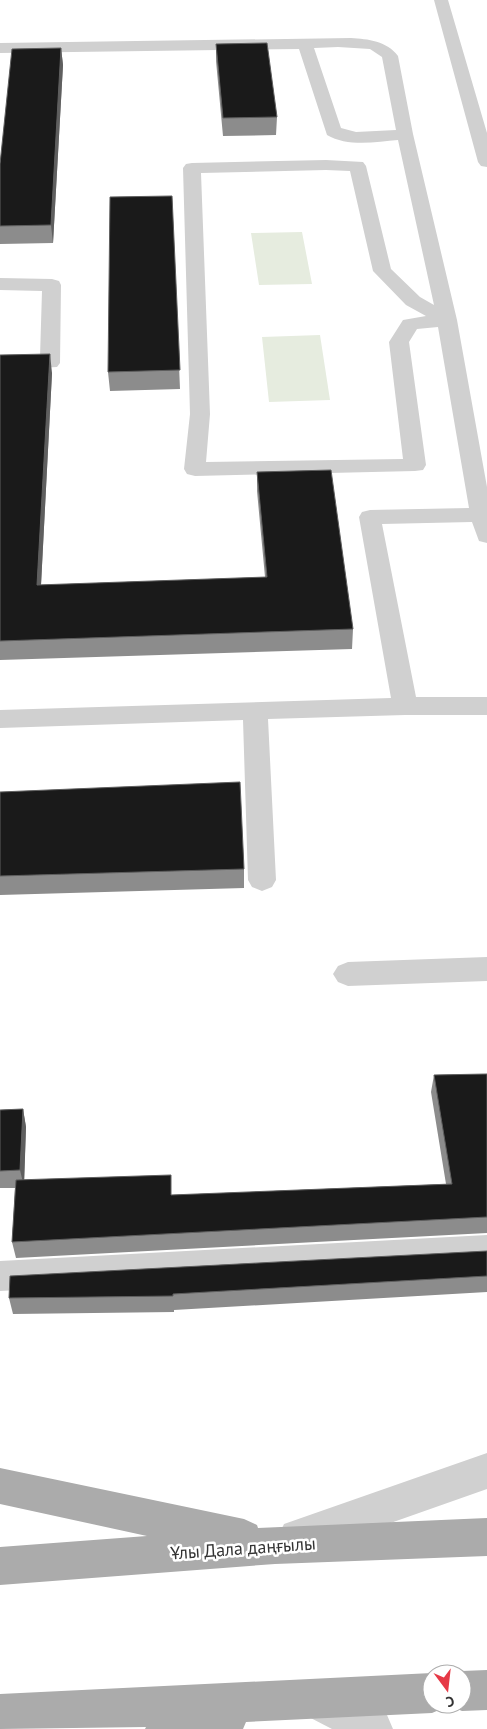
<svg xmlns="http://www.w3.org/2000/svg" width="487" height="1729" font-family="'PT Sans',sans-serif">
	<style>
		.green { fill: #e6ecdf }
		.lines { fill: none; stroke-linecap: round; stroke-linejoin: round }
		.minor { fill: #d0d0d0; fill-rule: evenodd }
		.major { fill: #ababab; fill-rule: evenodd }
		.wall { fill: #8c8c8c }
		.shaded-wall { fill: #5f5f5f }
		.building { fill: #1a1a1a; stroke: #5f5f5f }
		.labels { text-anchor: middle; dominant-baseline: central; stroke-width: 5; stroke-linejoin: round; paint-order: stroke }
		.near-street-label { font-size: 18px; fill: #333; stroke: #fff }
	</style>
	<rect width="100%" height="100%" fill="#fff"/>
	<path class="green" d="M 302,232 L 312,284 L 259,285 L 251,233 Z
		M 320,335 L 330,400 L 269,402 L 262,337 Z"/>
	<g class="lines">
		<path class="minor" d="M 434,0 L 448,0 L 487,133 L 487,167 L 481,166 L 478,162 Z
			M 351,38 C 368,39 387,41 398,56 L 413,134 L 457,320 L 487,487 L 487,543 L 479,541 L 472,522 L 382,524 L 416,697 L 487,697 L 487,715 L 405,715 L 268,719 L 276,880 L 272,887 L 262,891 L 252,887 L 248,880 L 243,720 L 0,728 L 0,710 L 391,698 L 359,517 L 362,512 L 370,510 L 469,508 L 438,327 L 417,329 L 409,342 L 426,465 L 423,470 L 415,471 L 195,476 L 187,474 L 184,469 L 190,414 L 183,168 L 186,164 L 192,163 L 326,160 L 363,162 L 366,166 L 391,269 L 420,297 L 434,305 L 398,140 C 376,142 347,147 327,135 L 299,49 L 0,53 L 0,43 ZM 338,47 L 370,49 L 382,57 L 396,130 L 356,132 L 341,128 L 314,48 ZM 326,170 L 350,171 L 373,271 L 406,305 L 426,316 L 403,320 L 389,342 L 403,459 L 206,462 L 210,414 L 201,173 Z
			M 0,278 L 52,279 L 59,281 L 61,285 L 60,363 L 57,367 L 0,370 L 0,358 L 40,357 L 42,291 L 0,290 Z
			M 487,957 L 487,981 L 348,986 L 338,982 L 333,974 L 338,966 L 348,962 Z
			M 487,1235 L 487,1265 L 0,1291 L 0,1261 Z
			M 487,1453 L 487,1489 L 297,1556 L 284,1550 L 278,1537 L 284,1524 Z
			M 317,1680 L 387,1715 L 393,1729 L 332,1729 L 303,1714 L 297,1700 L 303,1686 Z"/>
		<path class="major" d="M 0,1468 L 244,1519 L 257,1525 L 258,1528 L 487,1518 L 487,1556 L 275,1564 L 0,1585 L 0,1547 L 147,1536 L 0,1504 Z
			M 487,1670 L 487,1710 L 462,1711 L 448,1705 L 462,1704 L 462,1674 L 455,1674 L 462,1671 Z
			M 432,1673 L 434,1674 L 432,1674 L 432,1704 L 447,1704 L 446,1707 L 432,1713 L 246,1722 L 243,1729 L 145,1729 L 146,1727 L 0,1729 L 0,1694 Z"/>
	</g>
	<path class="wall" d="M 216,44 L 277,117 L 276,135 L 223,136 L 216,61 Z
		M 61,48 L 63,65 L 53,243 L 0,244 L 0,164 Z
		M 172,196 L 180,389 L 110,391 L 108,372 Z
		M 0,355 L 52,373 L 41,585 L 265,577 L 257,491 L 257,472 L 353,629 L 352,649 L 0,660 Z
		M 0,792 L 244,869 L 244,888 L 0,895 Z
		M 487,1074 L 487,1233 L 16,1258 L 12,1242 L 15,1188 L 0,1188 L 0,1110 L 23,1109 L 26,1127 L 24,1180 L 172,1195 L 446,1184 L 431,1092 L 434,1075 Z
		M 487,1251 L 487,1292 L 174,1310 L 174,1312 L 13,1314 L 9,1298 Z"/>
	<path class="shaded-wall" d="M 61,48 L 63,65 L 53,243 L 51,225 Z
		M 50,354 L 52,373 L 40,604 L 37,585 Z
		M 23,1109 L 26,1127 L 24,1187 L 20,1170 Z"/>
	<path class="building" d="M 267,43 L 277,117 L 223,118 L 216,44 Z
		M 61,48 L 51,225 L 0,226 L 0,164 L 12,49 Z
		M 172,196 L 180,370 L 108,372 L 110,197 Z
		M 50,354 L 37,585 L 267,577 L 257,472 L 331,470 L 353,629 L 0,641 L 0,355 Z
		M 240,782 L 244,869 L 0,876 L 0,792 Z
		M 487,1074 L 487,1217 L 12,1242 L 16,1180 L 171,1175 L 171,1195 L 452,1184 L 434,1075 Z
		M 23,1109 L 20,1170 L 0,1171 L 0,1110 Z
		M 487,1251 L 487,1276 L 173,1294 L 173,1296 L 9,1298 L 10,1276 Z"/>
	<g class="labels">
		<g class="near-street-label">
			<text transform="translate(243 1548) rotate(-4)">Ұлы Дала даңғылы</text>
		</g>
	</g>
	<g transform="translate(447 1689) rotate(165)"><circle r="24" fill="#ffffff" stroke="#adadad"/>
	<path d="M0-4L9 19L0 12L-9 19Z" fill="#e63946"/>
	<text y="-8" font-size="14" font-weight="bold" text-anchor="middle" fill="#333333">С</text>
	</g>
</svg>
